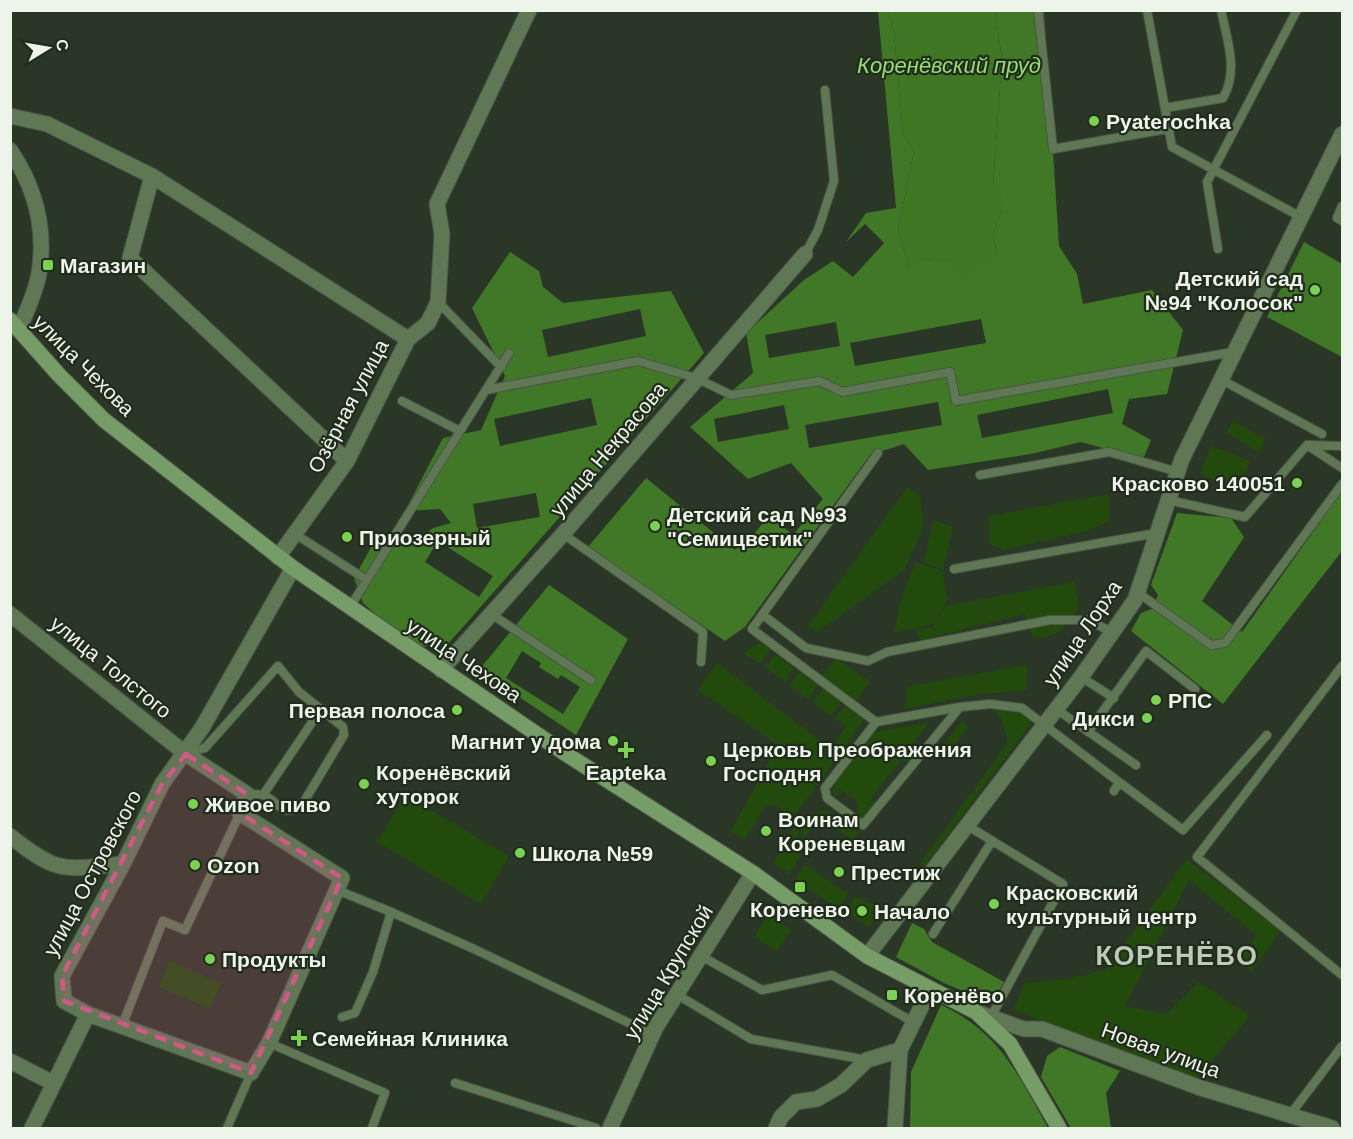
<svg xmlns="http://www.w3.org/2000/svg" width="1353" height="1139" font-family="Arial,sans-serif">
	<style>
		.green { fill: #224a0d }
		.forest { fill: #417827; fill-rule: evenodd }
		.water { fill: #407725 }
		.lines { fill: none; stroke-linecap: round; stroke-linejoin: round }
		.service-casing { stroke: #4a5545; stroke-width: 10 }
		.minor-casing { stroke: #4a5545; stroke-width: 17 }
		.secondary-casing { stroke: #4a5545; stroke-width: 17 }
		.service { stroke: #5f7755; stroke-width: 8 }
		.minor { stroke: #5f7755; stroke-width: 15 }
		.secondary { stroke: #769c67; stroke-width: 15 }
		.marked { fill: #cf5a86; fill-opacity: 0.2; stroke: #cf5a86; stroke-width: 4.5; stroke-dasharray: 12 8; stroke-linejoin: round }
		.poi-dot { fill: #7cd155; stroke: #212c1c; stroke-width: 2 }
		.labels { text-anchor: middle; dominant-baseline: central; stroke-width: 4.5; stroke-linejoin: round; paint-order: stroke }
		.poi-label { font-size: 21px; font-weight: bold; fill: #edf4ea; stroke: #212c1c; text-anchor: start }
		.street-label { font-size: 21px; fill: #edf4ea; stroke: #212c1c }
		.water-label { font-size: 22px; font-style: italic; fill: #94de74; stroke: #212c1c }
		.district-label { font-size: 27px; font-weight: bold; letter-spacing: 1.5px; fill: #bccbb6; stroke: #212c1c }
	</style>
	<rect width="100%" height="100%" fill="#2b3726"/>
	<path class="green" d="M 1233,421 L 1266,439 L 1259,452 L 1226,433 Z
		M 1211,446 L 1250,461 L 1239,490 L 1200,474 Z
		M 907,487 L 920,496 L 924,527 L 904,570 L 818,632 L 808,626 Z
		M 1109,494 L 1109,521 L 1087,531 L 1003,550 L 989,543 L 990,516 Z
		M 933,520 L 953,527 L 943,570 L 924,563 Z
		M 916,562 L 942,571 L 948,600 L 933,624 L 894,633 L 900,602 Z
		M 1074,582 L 1079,607 C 1065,629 1060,636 1033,638 L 1025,614 L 921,640 L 914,630 L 932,627 L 945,606 Z
		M 761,642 L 771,649 L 760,664 L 743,653 Z
		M 775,654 L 794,668 L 785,682 L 765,667 Z
		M 836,658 L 870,682 L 855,702 L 821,677 Z
		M 717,663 L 831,749 L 846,727 L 835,718 L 846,705 L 865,719 L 790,822 L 785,812 L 775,805 L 764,807 L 745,840 L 731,831 L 778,745 L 698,690 Z
		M 1027,665 L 1027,690 L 982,694 L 904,709 L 908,686 Z
		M 799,672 L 818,685 L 808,699 L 790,686 Z
		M 823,688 L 841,702 L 831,716 L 813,702 Z
		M 993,710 L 1020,712 L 1032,722 L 923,868 L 919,865 L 1008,742 L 1001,718 Z
		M 962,721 L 969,726 L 951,750 L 944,744 Z
		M 930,722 L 912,744 L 919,750 L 909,764 L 902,759 L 871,799 L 877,804 L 864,820 L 856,814 L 858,803 L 842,790 L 837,796 L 834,794 L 835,783 L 874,732 Z
		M 405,795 L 509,856 L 481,904 L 377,842 Z
		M 827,810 L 858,833 L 854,841 L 828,823 L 825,827 L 817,821 L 803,841 L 801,816 Z
		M 798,820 L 799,859 L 789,874 L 773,864 Z
		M 1187,859 L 1280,931 L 1252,971 L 1239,963 L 1256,935 L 1189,880 L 1125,1006 L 1166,1014 L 1199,982 L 1250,1016 L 1196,1078 L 1013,1010 L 1025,983 L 1068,979 L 1105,970 Z
		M 805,865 L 848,894 L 839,909 L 795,880 Z
		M 855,897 L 868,903 L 885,904 L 868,927 L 845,912 Z
		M 768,915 L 791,930 L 777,951 L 754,937 Z
		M 169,961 L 221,983 L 210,1009 L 159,987 Z"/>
	<path class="forest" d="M 878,11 L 888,11 L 894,33 L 903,135 L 914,151 L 898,230 L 909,269 L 923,259 L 950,261 L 997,255 L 993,235 L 1002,210 L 1002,193 L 993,186 L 1002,59 L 995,11 L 1044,11 L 1059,246 L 1077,274 L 1083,304 L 1152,290 L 1183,330 L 1167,394 L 1129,399 L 1122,424 L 1151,440 L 1143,459 L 1081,442 L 1031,454 L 928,470 L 904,444 L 870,455 L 745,627 L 725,641 L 588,547 L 646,478 L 735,550 L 747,537 L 750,539 L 769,516 L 793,535 L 823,499 L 791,463 L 748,479 L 690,427 L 753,373 L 746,333 L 804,280 L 833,261 L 853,277 L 884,243 L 865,224 L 846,242 L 866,213 L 896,208 ZM 981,319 L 986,343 L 855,366 L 850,343 ZM 836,322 L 840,346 L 769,358 L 765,335 ZM 1108,389 L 1113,413 L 982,438 L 977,415 ZM 938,402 L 942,425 L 809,448 L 805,425 ZM 784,405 L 789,429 L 718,442 L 714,419 Z
		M 1304,242 L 1342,264 L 1342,357 L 1267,317 Z
		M 510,252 L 539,271 L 543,287 L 563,303 L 671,291 L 704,353 L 447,645 L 413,647 L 363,603 L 354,578 L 377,537 L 413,544 L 433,528 L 451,523 L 440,509 L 405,511 L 443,438 L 481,430 L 505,376 L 472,308 ZM 640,309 L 646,336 L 548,357 L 542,330 ZM 591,398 L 597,425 L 500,446 L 494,419 ZM 536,493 L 540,517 L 477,528 L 473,504 ZM 438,541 L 493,576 L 479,597 L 425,562 Z
		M 1342,491 L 1342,551 L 1223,704 L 1131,631 L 1141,613 L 1152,609 L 1158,595 L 1151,585 L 1177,513 L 1231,518 L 1244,537 L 1202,601 L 1242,632 Z
		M 549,585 L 628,639 L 576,735 L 479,670 ZM 522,651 L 541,663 L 539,667 L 558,679 L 561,675 L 580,687 L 563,714 L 506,678 Z
		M 912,923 L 924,929 L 932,942 L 1004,982 L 992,1003 L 944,983 L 896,957 Z
		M 941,1005 C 1000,1032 1018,1075 1048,1128 L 910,1128 L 911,1072 Z
		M 1060,1047 L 1120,1071 L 1106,1093 L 1111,1128 L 1071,1128 L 1041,1077 L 1047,1056 Z"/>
	<path class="water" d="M 888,11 L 995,11 L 1002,59 L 993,185 L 1002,193 L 1002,210 L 993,235 L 997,255 L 962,280 L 950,261 L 923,259 L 909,270 L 898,230 L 914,151 L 903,135 L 894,33 Z"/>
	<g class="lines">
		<g class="service-casing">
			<path id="service" d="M 1038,10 L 1053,149 L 1167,129
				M 1147,10 L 1172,147 L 1301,217
				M 1165,108 L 1223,98 C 1239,70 1227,40 1221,10
				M 1342,206 L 1337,218 L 1342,221
				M 1218,249 L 1207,182 L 1297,10
				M 805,254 L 818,230 L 834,181 L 825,90
				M 438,302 L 501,367
				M 1220,379 L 1322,434
				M 486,390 L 638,361 L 696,378 L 731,395 L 820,381 L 842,392 L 950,372 L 956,401 L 1233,352
				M 402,401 L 460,431
				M 1309,445 L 1342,446
				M 980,475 L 1109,452 L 1178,472
				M 1168,500 L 1245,517 L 1307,445 L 1342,468
				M 295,534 L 367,580
				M 563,534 L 703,632 L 701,662
				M 954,569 L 1157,533
				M 1137,592 L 1211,645 L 1225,643 L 1342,484
				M 350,607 L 509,353
				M 491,614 L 591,680
				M 763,615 L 806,648 L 868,661 L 887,652 L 1050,620 L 1089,620 L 1113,633
				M 1342,666 L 1197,857 L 1342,975
				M 1081,677 L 1114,698
				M 960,707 L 876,722 L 825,788 L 827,798 L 863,825 L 960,707 L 990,704 L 1022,708 L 1119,782 L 1114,791
				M 1056,709 L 1136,765
				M 876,722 L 752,629 L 878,453
				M 1088,732 L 1146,651 L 1195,689
				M 187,753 L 205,748 L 278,666 L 299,692 L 343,727 L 344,735 L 302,805 C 280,819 281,802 263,795 C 259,794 252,794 247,794
				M 1119,782 L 1183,830 L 1267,735
				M 263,795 L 321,709
				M 968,826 L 1063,884 L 991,1017
				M 337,890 L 391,912 L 373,972 L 355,1013 L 342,1017
				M 391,912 L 474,949 L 652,1034
				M 933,934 L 992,841
				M 701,956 L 762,990 L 832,975 L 913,1022
				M 676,994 L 751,1039 L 867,1060
				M 122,1026 L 163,921 L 185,930 L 240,813
				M 269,1043 L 385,1093 L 372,1128
				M 455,1083 L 596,1128
				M 1290,1115 L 1342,1046
				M 227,1128 L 251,1073"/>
		</g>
		<g class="minor-casing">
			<path id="minor" d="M 10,116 L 47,124 L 152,176 L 408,339
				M 10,150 C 35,187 46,229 39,273 C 36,292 26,312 19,330
				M 152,176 L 130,258 L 347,461
				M 278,557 L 347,461 L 408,339 L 428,323 L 438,302 L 442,234 L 437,204 L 529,10
				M 10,614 L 186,754 L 247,794 L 240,813 L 342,878 L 269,1043 L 251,1073 L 88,1014 L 64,1001 L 62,976 L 123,864 L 162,784 L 202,728 L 293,568
				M 441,670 L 563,534 L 805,254
				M 10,836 C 59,875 63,869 123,864
				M 867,956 L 1081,677 L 1135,600 L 1182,459 L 1342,134
				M 976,1012 L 1024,1029 L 1042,1029 L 1198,1087 L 1332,1128
				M 10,1061 L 53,1083
				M 32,1128 L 88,1014
				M 610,1128 L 656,1027 L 753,873
				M 776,1128 L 781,1117 L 796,1102 L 817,1099 L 841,1085 L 867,1060 L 900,1050
				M 895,1128 L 900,1050 L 930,989"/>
		</g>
		<g class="secondary-casing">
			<path id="secondary" d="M 10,320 L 59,375 L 104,420 L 293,568 L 566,754 L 753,873 L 867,956 L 976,1012 L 1010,1044 L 1059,1128"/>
		</g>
		<use href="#service" class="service"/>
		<use href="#minor" class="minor"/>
		<use href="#secondary" class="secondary"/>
	</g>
	<path class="marked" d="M 186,754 L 247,794 L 240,813 L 342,878 L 251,1073 L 64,1001 L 62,976 L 162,784 Z"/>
	<g class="poi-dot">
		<circle cx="1094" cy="121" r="6"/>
		<rect x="42" y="259" width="12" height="12" rx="3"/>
		<circle cx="1315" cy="290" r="6"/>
		<circle cx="1297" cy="483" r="6"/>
		<circle cx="655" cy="526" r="6"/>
		<circle cx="347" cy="537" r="6"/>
		<circle cx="1156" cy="700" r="6"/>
		<circle cx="457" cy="710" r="6"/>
		<circle cx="1147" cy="718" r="6"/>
		<circle cx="613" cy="741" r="6"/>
		<path d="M623 741h6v6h6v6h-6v6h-6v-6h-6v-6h6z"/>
		<circle cx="711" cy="761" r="6"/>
		<circle cx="364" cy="784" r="6"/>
		<circle cx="193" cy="804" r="6"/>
		<circle cx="766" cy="831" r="6"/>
		<circle cx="520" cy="853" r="6"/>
		<circle cx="195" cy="865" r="6"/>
		<circle cx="839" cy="872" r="6"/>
		<rect x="794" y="881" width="12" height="12" rx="3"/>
		<circle cx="994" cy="904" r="6"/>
		<circle cx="862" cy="911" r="6"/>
		<circle cx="210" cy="959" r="6"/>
		<rect x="886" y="989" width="12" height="12" rx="3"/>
		<path d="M296 1029h6v6h6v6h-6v6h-6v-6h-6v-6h6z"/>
	</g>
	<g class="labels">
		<g class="poi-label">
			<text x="1106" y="121">Pyaterochka</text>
			<text x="60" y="265">Магазин</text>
			<text x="1303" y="278" text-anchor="end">Детский сад<tspan x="1303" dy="24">№94 "Колосок"</tspan></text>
			<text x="1285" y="483" text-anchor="end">Красково 140051</text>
			<text x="667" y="514">Детский сад №93<tspan x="667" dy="24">"Семицветик"</tspan></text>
			<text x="359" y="537">Приозерный</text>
			<text x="1168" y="700">РПС</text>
			<text x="445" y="710" text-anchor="end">Первая полоса</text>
			<text x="1135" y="718" text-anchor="end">Дикси</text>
			<text x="601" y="741" text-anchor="end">Магнит у дома</text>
			<text x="723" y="749">Церковь Преображения<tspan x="723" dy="24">Господня</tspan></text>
			<text x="376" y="772">Коренёвский<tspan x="376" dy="24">хуторок</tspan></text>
			<text x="626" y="772" text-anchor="middle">Eapteka</text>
			<text x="205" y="804">Живое пиво</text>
			<text x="778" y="819">Воинам<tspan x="778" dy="24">Кореневцам</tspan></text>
			<text x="532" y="853">Школа №59</text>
			<text x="207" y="865">Ozon</text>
			<text x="851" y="872">Престиж</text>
			<text x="1006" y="892">Красковский<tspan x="1006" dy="24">культурный центр</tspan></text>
			<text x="800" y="909" text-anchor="middle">Коренево</text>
			<text x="874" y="911">Начало</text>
			<text x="222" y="959">Продукты</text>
			<text x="904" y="995">Коренёво</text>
			<text x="312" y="1038">Семейная Клиника</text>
		</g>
		<g class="street-label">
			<text transform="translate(84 365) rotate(45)">улица Чехова</text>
			<text transform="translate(348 406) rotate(-62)">Озёрная улица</text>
			<text transform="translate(608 449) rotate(-50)">улица Некрасова</text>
			<text transform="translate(1082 633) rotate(-56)">улица Лорха</text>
			<text transform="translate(464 660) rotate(34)">улица Чехова</text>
			<text transform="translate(111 667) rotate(39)">улица Толстого</text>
			<text transform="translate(92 873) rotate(-62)">улица Островского</text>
			<text transform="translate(668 972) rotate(-59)">улица Крупской</text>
			<text transform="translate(1161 1050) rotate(20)">Новая улица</text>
		</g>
		<g class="water-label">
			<text x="949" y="65">Коренёвский пруд</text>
		</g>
		<g class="district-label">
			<text x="1177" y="956">КОРЕНЁВО</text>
		</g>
	</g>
	<rect width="1353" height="1139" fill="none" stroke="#edf4ea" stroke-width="24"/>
	<g transform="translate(48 48) rotate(79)" stroke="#212c1c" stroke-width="4.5" paint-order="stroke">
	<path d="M0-4.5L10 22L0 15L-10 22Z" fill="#edf4ea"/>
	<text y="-9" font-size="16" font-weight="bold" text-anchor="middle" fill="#edf4ea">С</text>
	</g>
</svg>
